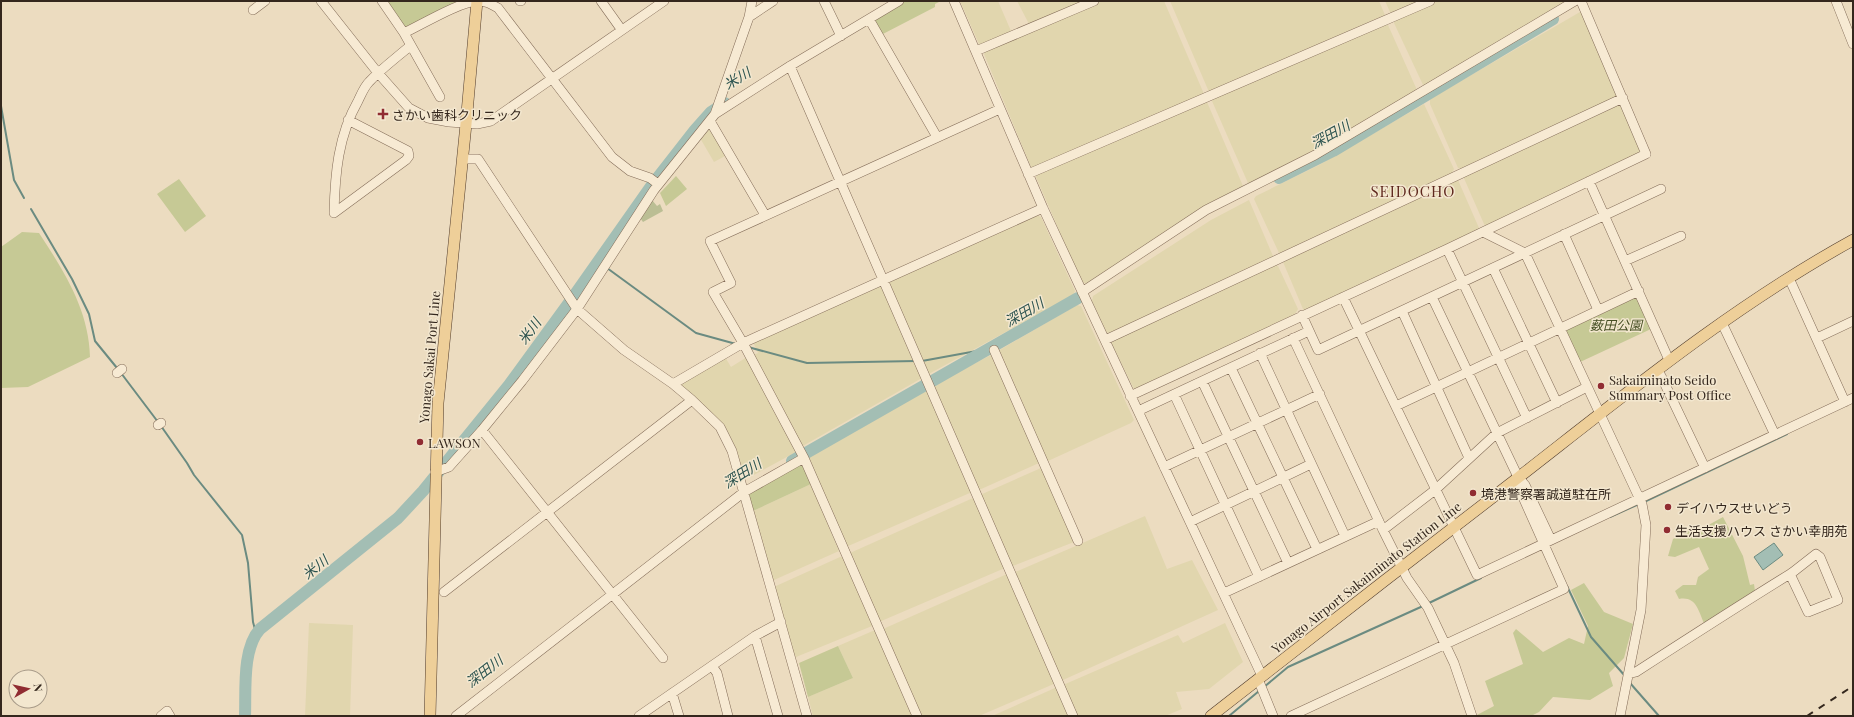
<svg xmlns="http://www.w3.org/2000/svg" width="1854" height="717" font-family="'Playfair Display','Noto Sans JP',serif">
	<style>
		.farmland { fill: #e1d6ae }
		.green { fill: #c6c995 }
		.cemetery { fill: #bbbe94 }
		.water { fill: #a3beb4; stroke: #6b8b81 }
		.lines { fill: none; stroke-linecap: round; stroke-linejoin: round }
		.stream { stroke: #6b8b81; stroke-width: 2 }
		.river { stroke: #a3beb4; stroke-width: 12 }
		.minor-casing { stroke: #846d59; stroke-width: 10 }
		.major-casing { stroke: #513c2d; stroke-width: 12 }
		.minor { stroke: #f7ead3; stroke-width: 9 }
		.major { stroke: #eecf99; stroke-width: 11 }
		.rail { stroke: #34271d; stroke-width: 2; stroke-dasharray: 7 7; stroke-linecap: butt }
		.poi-dot { fill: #902c32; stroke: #f3e7cf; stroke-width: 1.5 }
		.labels { text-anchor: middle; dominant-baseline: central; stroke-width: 3; stroke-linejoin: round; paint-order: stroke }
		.poi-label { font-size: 13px; fill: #34271d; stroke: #f3e7cf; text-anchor: start }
		.park-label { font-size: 13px; font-style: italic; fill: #475024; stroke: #f3e7cf }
		.street-label { font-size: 13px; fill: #34271d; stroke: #f3e7cf }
		.water-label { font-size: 14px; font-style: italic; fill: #2c534f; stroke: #f3e7cf }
		.quarter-label { font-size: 15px; letter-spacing: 1px; fill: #5f281e; stroke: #f3e7cf }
	</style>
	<rect width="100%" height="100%" fill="#ecdcc0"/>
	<path class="farmland" d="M 960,1 L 998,1 L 1011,31 L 982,46 L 979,44 Z
		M 1017,1 L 1085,1 L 1029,24 Z
		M 1101,1 L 1164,1 L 1204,94 L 1035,169 L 1031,167 L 984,54 L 986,51 Z
		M 1170,1 L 1379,1 L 1385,15 L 1209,92 Z
		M 1385,1 L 1424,1 L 1393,14 L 1390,12 Z
		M 1438,1 L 1573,1 L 1424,87 L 1394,23 L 1395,19 Z
		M 1580,12 L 1583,12 L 1618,93 L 1616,98 L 1462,169 L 1458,168 L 1430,104 L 1430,99 Z
		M 1384,25 L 1388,25 L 1417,90 L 1324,147 L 1253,184 L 1248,183 L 1212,101 L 1213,98 Z
		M 1207,102 L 1243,186 L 1241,190 L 1086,284 L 1081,281 L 1036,177 L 1037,174 Z
		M 1619,103 L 1642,150 L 1640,153 L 1486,226 L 1484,224 L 1463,176 Z
		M 1424,104 L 1454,169 L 1452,173 L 1282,254 L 1279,253 L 1254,199 L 1256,196 L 1319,165 Z
		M 709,126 L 727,155 L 714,162 L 700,138 Z
		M 1458,180 L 1479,228 L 1476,232 L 1305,311 L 1303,309 L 1283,262 Z
		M 1249,200 L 1273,256 L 1271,261 L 1110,335 L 1105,330 L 1092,301 L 1093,296 L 1211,220 Z
		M 1037,215 L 1041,217 L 1075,291 L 1073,295 L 927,375 L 887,281 Z
		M 1275,264 L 1278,266 L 1298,309 L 1295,314 L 1135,391 L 1111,343 L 1113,338 Z
		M 881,284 L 922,378 L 801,447 L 753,355 L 758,353 L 753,342 Z
		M 1077,305 L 1081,306 L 1134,420 L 1131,423 L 1048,461 L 1046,459 L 998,351 Z
		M 991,355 L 994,357 L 1039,463 L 979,490 L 932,389 L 941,381 Z
		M 725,357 L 731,367 L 747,357 L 796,452 L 750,477 L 747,467 L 740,468 L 721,426 L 710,411 L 679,384 Z
		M 925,391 L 928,392 L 972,492 L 846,547 L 808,458 Z
		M 1041,468 L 1074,542 L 1013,566 L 1009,565 L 980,495 Z
		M 811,484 L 839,551 L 774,580 L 771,578 L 753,511 Z
		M 973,498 L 1005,568 L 879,622 L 850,553 Z
		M 1145,516 L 1167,569 L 1192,560 L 1218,610 L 1063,680 L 1059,677 L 1013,573 Z
		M 840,557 L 843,557 L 873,622 L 872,626 L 796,657 L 793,656 L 774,588 L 776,586 Z
		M 1007,574 L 1056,683 L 979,716 L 920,716 L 883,629 Z
		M 309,623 L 353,625 L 350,716 L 305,716 Z
		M 1225,623 L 1243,662 L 1209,689 L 1176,692 L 1182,709 L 1165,716 L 1075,716 L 1063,685 L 1178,635 L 1183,643 Z
		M 875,630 L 915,716 L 813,716 L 808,697 L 853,678 L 838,646 Z
		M 1055,688 L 1059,688 L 1070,716 L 992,716 Z"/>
	<path class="green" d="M 386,1 L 461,1 L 409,27 L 402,25 Z
		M 904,1 L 941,1 L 935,4 L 935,7 L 881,35 L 873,21 Z
		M 676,176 L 687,189 L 666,206 L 660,193 Z
		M 179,179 L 206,216 L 185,232 L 157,194 Z
		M 22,232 L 39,233 C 64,271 89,310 90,357 L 28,387 L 1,388 L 1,247 Z
		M 1636,293 L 1651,329 L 1578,363 L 1562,329 Z
		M 802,463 L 811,484 L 753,511 L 748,492 Z
		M 1723,517 L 1743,556 L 1750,585 L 1754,584 L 1755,591 L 1704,623 C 1698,610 1696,596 1679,599 L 1675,591 L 1683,585 L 1696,585 L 1698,577 L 1709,569 L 1699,547 L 1675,557 L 1668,556 L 1673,539 L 1696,526 L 1703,528 Z
		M 1584,583 L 1604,612 L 1633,624 L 1624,658 L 1609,673 L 1613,686 L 1590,700 L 1553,697 L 1539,712 L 1531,716 L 1475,716 L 1494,706 L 1485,681 L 1523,664 L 1513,633 L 1516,629 L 1543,652 L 1569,638 L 1584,644 L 1588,626 L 1571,590 Z
		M 838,646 L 853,678 L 808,697 L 799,663 Z"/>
	<path class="cemetery" d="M 652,200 L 657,206 L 660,204 L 663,211 L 643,222 L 640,218 Z"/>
	<path class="water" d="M 1774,543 L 1783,555 L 1763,570 L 1754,557 Z"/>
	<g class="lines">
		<path class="stream" d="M 1,106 L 14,180 L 24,198
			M 31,209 L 72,279 L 89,314 L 95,341 L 117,368
			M 607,268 L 696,333 L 736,344
			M 748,347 L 807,363 L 916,361
			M 922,361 L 993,348
			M 121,373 L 158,422
			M 161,426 L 187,463 L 194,475 L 242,535 L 248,563 L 253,622 L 256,633
			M 1644,502 L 1787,434
			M 1610,517 L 1639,504
			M 1567,586 L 1591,637 L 1625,676
			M 1429,603 L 1481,578
			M 1630,683 L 1659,716
			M 1264,687 L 1288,667 L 1423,606
			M 1229,716 L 1259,691"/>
		<path class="river" d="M 1279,178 L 1333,151 L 1553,19
			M 792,461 L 1078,298
			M 245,716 C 246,690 242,649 260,629 L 398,518 L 423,491 L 509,385 L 571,300 L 652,185 L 695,130 L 711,112 L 725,103"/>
		<g class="minor-casing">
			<path id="minor" d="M 321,1 L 378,73 L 409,108 L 428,118 L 449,122 L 477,124 L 491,121 L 664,1
				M 382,1 L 404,33 L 440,97
				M 520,1 L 521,1
				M 601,1 L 621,29
				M 824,1 L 841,36
				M 954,1 L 1043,208 L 1262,676
				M 1836,1 L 1853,44
				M 253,10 L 265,1
				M 749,17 L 773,1
				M 869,19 L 937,137
				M 404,33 C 421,25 461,1 478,1 C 486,1 491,4 498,8 L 612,157 L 630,171 L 650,178 L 658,184
				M 976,51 L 1094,1
				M 790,66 L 1073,716
				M 715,114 L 790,66 L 899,1
				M 348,120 L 408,151 L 409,156 L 406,160 L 334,213 C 335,174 338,136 358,101 C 361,95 364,87 369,82 C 381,69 396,58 410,46
				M 710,121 L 765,215
				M 463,159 L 478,159 L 577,309 L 624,350 L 673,384 L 692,400 L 720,427 L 732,451 L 807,716
				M 1028,174 L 1430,1
				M 1589,181 L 1669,360
				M 1483,232 L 1525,253 L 1642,504 L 1646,525 L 1641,610 L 1620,716
				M 1564,234 L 1598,310
				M 1447,249 L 1527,418
				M 1625,261 L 1681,236
				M 1493,268 L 1557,403
				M 1789,278 L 1845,402
				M 1082,292 L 1206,210 L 1315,155 L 1575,1
				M 1343,297 L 1477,575 L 1853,398
				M 1432,297 L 1497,433 L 1518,477 L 1525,485 L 1551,540
				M 1402,311 L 1469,458
				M 1302,315 L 1318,350 L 1661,189
				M 1722,323 L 1775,435
				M 1293,338 L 1383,530 L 1435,490 L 1497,433 L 1587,387
				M 1817,338 L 1853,321
				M 1105,340 L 1623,98
				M 994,350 L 1078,541
				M 1260,353 L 1345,536
				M 1231,368 L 1317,549
				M 1657,370 L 1661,376 L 1705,468
				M 117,373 L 122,369
				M 1202,381 L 1288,563
				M 673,384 L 743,343 L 1043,208
				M 1174,394 L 1259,577
				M 1130,396 L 1447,249 L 1646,154 L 1581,1
				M 1396,406 L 1639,291
				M 1138,411 L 1309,331
				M 158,425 L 161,423
				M 482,430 L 663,658
				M 1164,467 L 1320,394
				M 435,472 L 449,467 L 482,430 L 522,381 L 577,309 L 654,190 L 715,114 L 749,17 L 752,1
				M 1190,522 L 1311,464
				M 1383,530 L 1407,578 L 1428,608 L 1454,663 L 1472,716
				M 444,592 L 692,400
				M 1224,593 L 1379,521
				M 755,636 L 778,716
				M 712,666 L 717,673 L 728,716
				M 1628,674 L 1636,672 C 1687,639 1738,606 1790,574 L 1793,572 L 1816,554 L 1820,557 L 1838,600 L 1808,612 L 1790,574
				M 1258,679 L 1273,716
				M 672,693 L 679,716
				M 161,716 L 167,711 L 170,716
				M 456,716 L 744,492 L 804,458
				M 639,716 L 755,636 L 781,622
				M 917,716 L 804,458 L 743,343 L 713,292 L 731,283 L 710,241 L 1000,109
				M 1291,716 L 1564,589 L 1518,486 L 1518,477"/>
		</g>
		<g class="major-casing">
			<path id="major" d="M 430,716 L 438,403 L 466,124 L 477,1
				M 1211,716 C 1313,636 1416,556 1519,477 C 1627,393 1733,306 1853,240"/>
		</g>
		<use href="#minor" class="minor"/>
		<use href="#major" class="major"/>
		<path class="rail" d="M 1807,716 L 1853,686"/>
	</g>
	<g class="poi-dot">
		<path d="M381 108h4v4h4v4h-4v4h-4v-4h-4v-4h4z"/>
		<circle cx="1601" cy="386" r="4"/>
		<circle cx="420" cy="442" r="4"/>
		<circle cx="1473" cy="493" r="4"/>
		<circle cx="1668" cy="507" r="4"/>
		<circle cx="1667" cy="530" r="4"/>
	</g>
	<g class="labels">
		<g class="poi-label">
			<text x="392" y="114">さかい歯科クリニック</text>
			<text x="1609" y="379">Sakaiminato Seido<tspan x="1609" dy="15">Summary Post Office</tspan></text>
			<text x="428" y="442">LAWSON</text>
			<text x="1481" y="493">境港警察署誠道駐在所</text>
			<text x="1676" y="507">デイハウスせいどう</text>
			<text x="1675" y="530">生活支援ハウス さかい幸朋苑</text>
		</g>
		<g class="park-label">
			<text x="1616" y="324">薮田公園</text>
		</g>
		<g class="street-label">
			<text transform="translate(429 357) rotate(-85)">Yonago Sakai Port Line</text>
			<text transform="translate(1366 577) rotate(-38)">Yonago Airport Sakaiminato Station Line</text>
		</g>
		<g class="water-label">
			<text transform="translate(737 78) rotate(-31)">米川</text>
			<text transform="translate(1330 134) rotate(-29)">深田川</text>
			<text transform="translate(1024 312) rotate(-30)">深田川</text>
			<text transform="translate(529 331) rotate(-54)">米川</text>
			<text transform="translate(742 473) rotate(-32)">深田川</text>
			<text transform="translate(315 567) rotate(-39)">米川</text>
			<text transform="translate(484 671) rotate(-38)">深田川</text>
		</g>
		<g class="quarter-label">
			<text x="1413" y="191">SEIDOCHO</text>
		</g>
	</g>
	<rect width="1854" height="717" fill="none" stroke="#34271d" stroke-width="4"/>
	<g transform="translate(28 689) rotate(82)"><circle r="19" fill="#f3e7cf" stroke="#a79a88"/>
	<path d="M0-3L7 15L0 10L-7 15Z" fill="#902c32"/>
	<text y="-6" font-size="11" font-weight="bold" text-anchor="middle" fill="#34271d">N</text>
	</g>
</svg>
